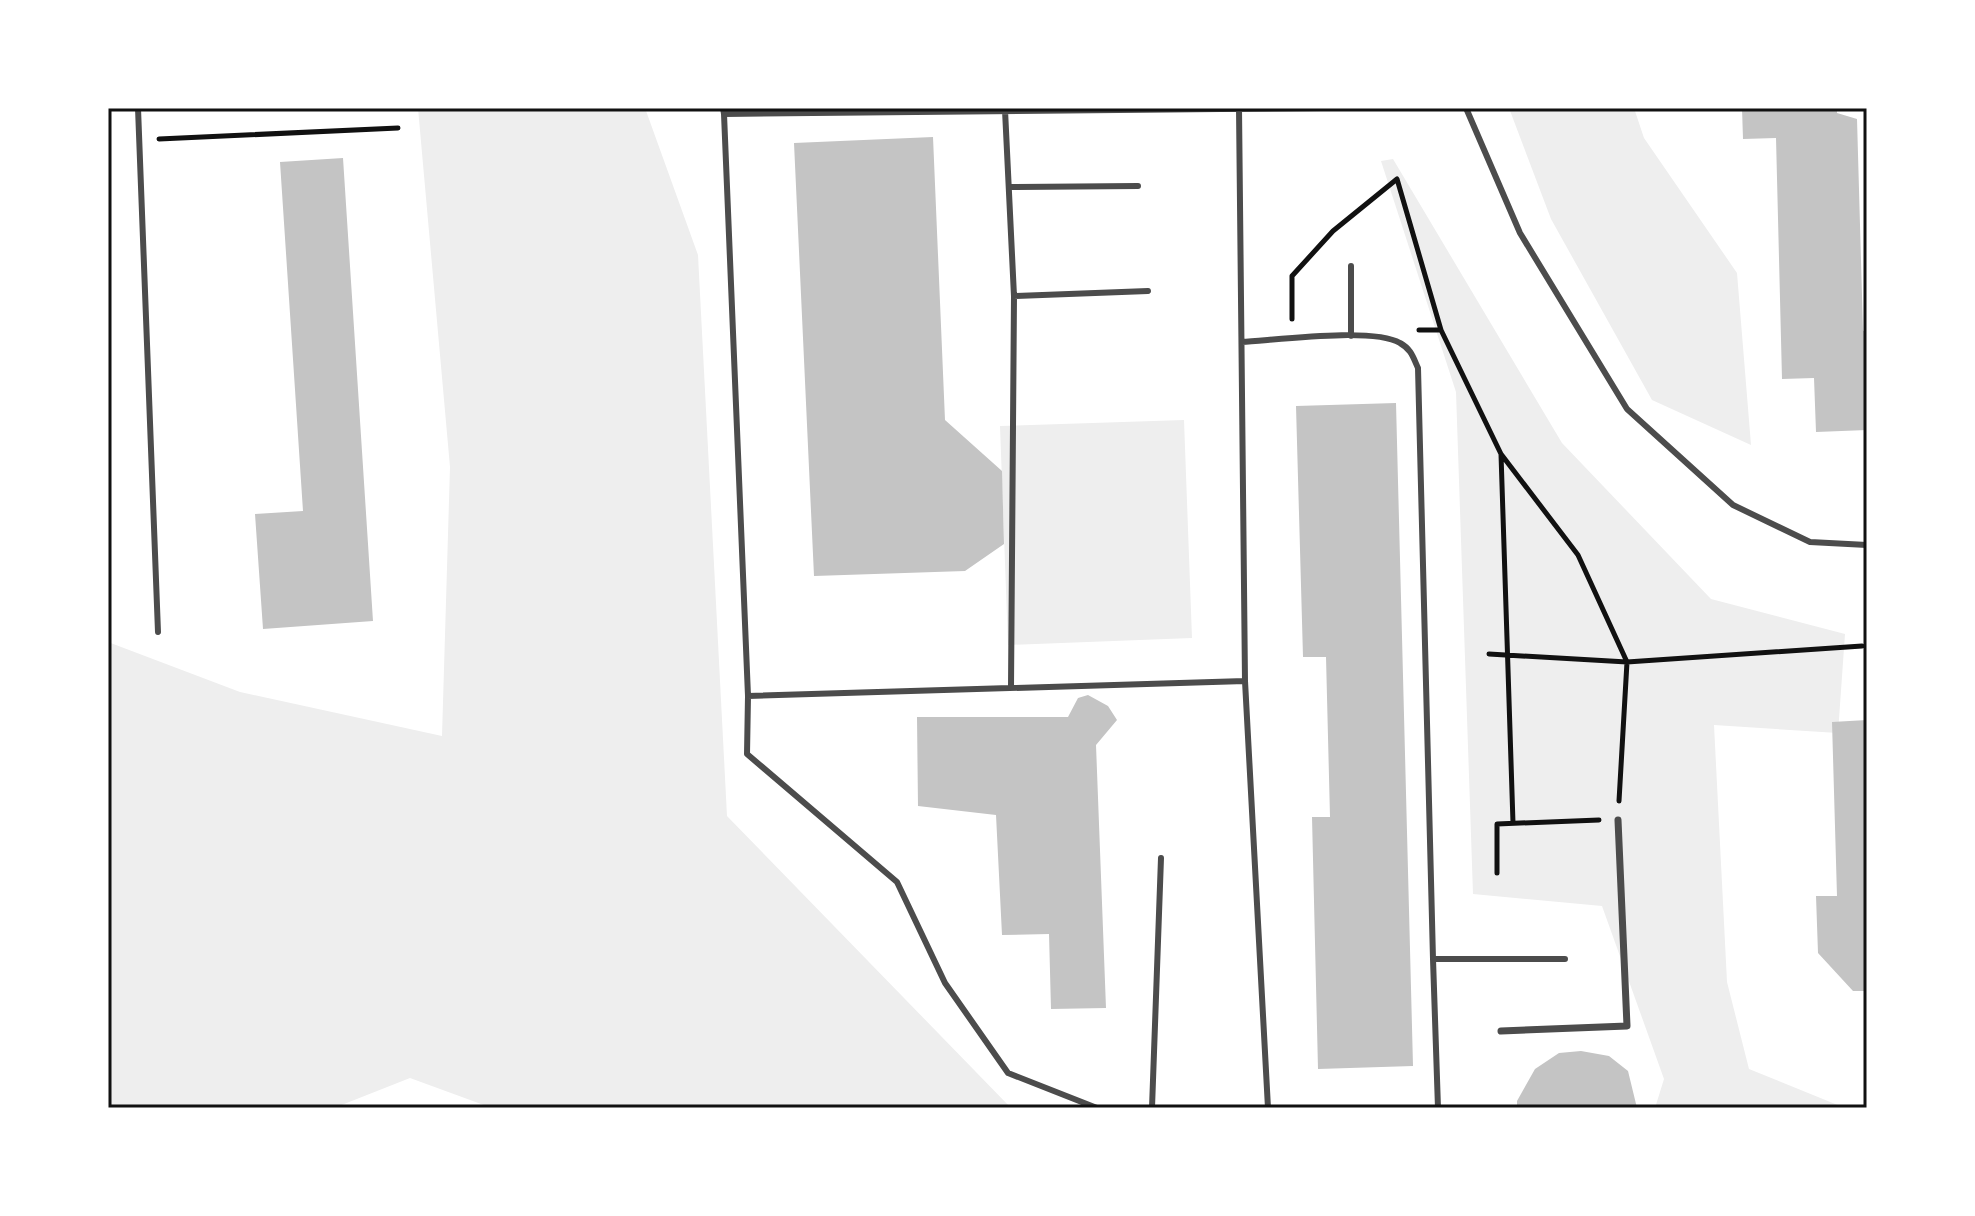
<svg xmlns="http://www.w3.org/2000/svg" width="1975" height="1216" font-family="'Open Sans',sans-serif">
	<style>
		.green { fill: #eee }
		.building { fill: #c4c4c4 }
		.lines { fill: none; stroke-linecap: round; stroke-linejoin: round }
		.path { stroke: #111; stroke-width: 5 }
		.service { stroke: #4c4c4c; stroke-width: 6 }
		.pedestrian { stroke: #4c4c4c; stroke-width: 7 }
		.neatline { fill: none; stroke: #111; stroke-width: 3 }
	</style>
	<rect width="100%" height="100%" fill="#fff"/>
	<path class="green" d="M 418,108 L 645,108 L 698,255 L 727,816 L 1011,1108 L 492,1108 L 410,1078 L 334,1108 L 108,1108 L 108,642 L 240,692 L 442,736 L 450,467 Z
		M 1509,108 L 1634,108 L 1644,138 L 1737,273 L 1751,445 L 1652,400 L 1551,219 Z
		M 1393,159 L 1562,443 L 1711,599 L 1845,634 L 1838,733 L 1714,725 L 1727,982 L 1749,1069 L 1845,1108 L 1655,1108 L 1664,1079 L 1602,906 L 1473,894 L 1456,392 L 1381,161 Z
		M 1184,420 L 1192,638 L 1008,645 L 1000,426 Z"/>
	<path class="building" d="M 1742,108 L 1837,108 L 1837,113 L 1857,119 L 1863,331 L 1867,330 L 1867,430 L 1816,432 L 1814,378 L 1782,379 L 1776,138 L 1743,139 Z
		M 933,137 L 945,420 L 1002,471 L 1004,544 L 965,571 L 814,576 L 794,143 Z
		M 343,158 L 373,621 L 263,629 L 255,514 L 303,511 L 280,162 Z
		M 1396,403 L 1413,1066 L 1318,1069 L 1312,817 L 1330,817 L 1326,657 L 1303,657 L 1296,406 Z
		M 1088,695 L 1108,706 L 1117,720 L 1096,745 L 1106,1008 L 1051,1009 L 1049,934 L 1002,935 L 996,815 L 918,806 L 917,717 L 1068,717 L 1078,698 Z
		M 1867,720 L 1867,991 L 1853,991 L 1818,953 L 1816,896 L 1837,896 L 1832,722 Z
		M 1581,1051 L 1609,1056 L 1628,1071 L 1637,1108 L 1517,1108 L 1517,1101 L 1535,1069 L 1559,1053 Z"/>
	<g class="lines">
		<path class="path" d="M 159,139 L 398,128
			M 1292,319 L 1292,276 L 1333,231 L 1397,179 L 1441,330
			M 1419,330 L 1441,330 L 1501,454
			M 1489,654 L 1627,662 L 1862,646
			M 1513,823 L 1501,454 L 1578,555 L 1627,662 L 1619,801
			M 1497,873 L 1497,824 L 1599,820"/>
		<path class="service" d="M 138,108 L 158,632
			M 723,108 L 724,114 L 1323,108
			M 1239,108 L 1245,681 L 1268,1108
			M 1466,108 L 1520,233 L 1627,409 L 1733,505 L 1810,542 L 1867,545
			M 1005,110 L 1014,296 L 1148,291
			M 724,114 L 748,696 L 1245,681
			M 1009,187 L 1138,186
			M 1351,266 L 1351,336
			M 1242,342 C 1276,340 1373,327 1400,343 C 1411,349 1413,357 1418,368 L 1433,959
			M 1011,687 L 1014,296
			M 748,696 L 747,754 L 897,882 L 945,983 L 1008,1073 L 1097,1108
			M 1152,1108 L 1161,858
			M 1438,1108 L 1433,959 L 1565,959"/>
		<path class="pedestrian" d="M 1501,1031 L 1627,1026 L 1618,820"/>
	</g>
	<rect width="1975" height="1216" fill="none" stroke="#ffffff" stroke-width="220"/>
	<rect x="110" y="110" width="1755" height="996" class="neatline"/>
</svg>
